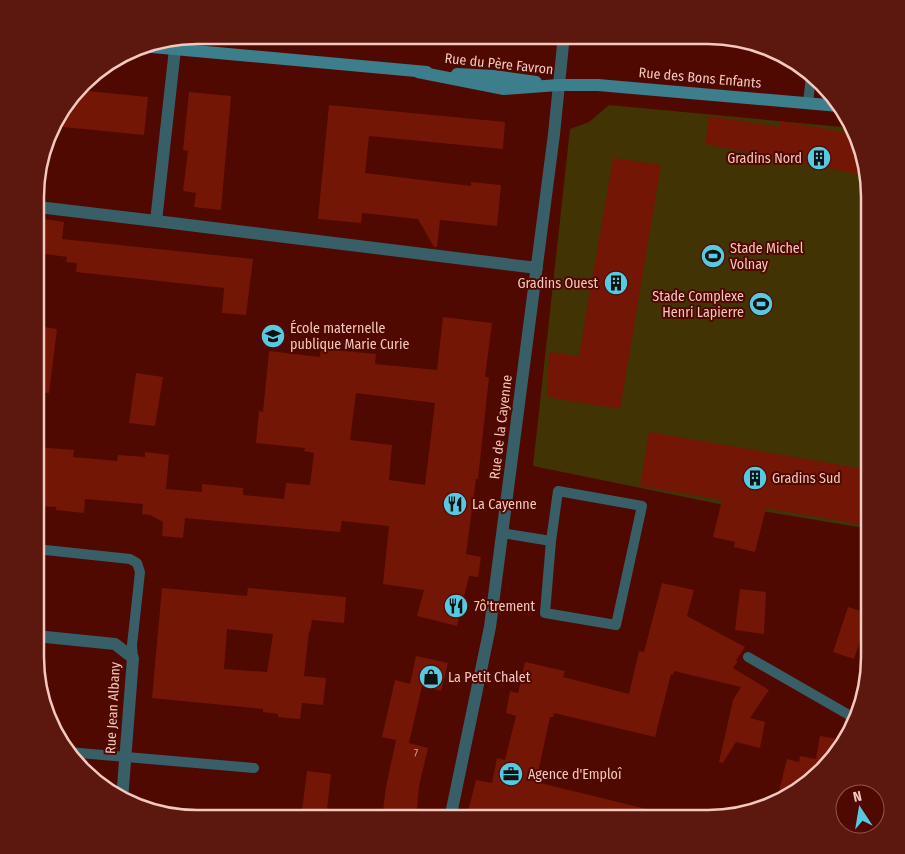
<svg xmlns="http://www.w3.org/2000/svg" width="905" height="854" font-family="'Fira Sans Condensed',sans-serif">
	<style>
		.pitch { fill: #413303 }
		.building { fill: #741606; fill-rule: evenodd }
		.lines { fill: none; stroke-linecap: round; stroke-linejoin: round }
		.lane { stroke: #385f67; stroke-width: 10 }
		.street { stroke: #385f67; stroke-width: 12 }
		.secondary { stroke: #3c7e8b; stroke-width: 12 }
		.labels { text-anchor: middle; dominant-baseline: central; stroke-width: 4; stroke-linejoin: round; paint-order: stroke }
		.number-label { font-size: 11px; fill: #d39c91 }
		.street-label { font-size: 14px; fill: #f3c8bf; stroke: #4f0900 }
		.poi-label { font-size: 14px; fill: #f3c8bf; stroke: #4f0900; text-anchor: start }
		.rim { fill: none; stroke: #f3c8bf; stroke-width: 2.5 }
	</style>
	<rect width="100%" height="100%" fill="#4f0900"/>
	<path class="pitch" d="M 609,105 L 853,128 L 858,135 L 870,186 L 870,529 L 714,503 L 533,466 L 570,129 L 589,122 Z"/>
	<path class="building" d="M 78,90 L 148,97 L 144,135 L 53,126 L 57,116 Z
		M 189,92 L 231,96 L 221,210 L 194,207 L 196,193 L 183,191 L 188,151 L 183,150 Z
		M 329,105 L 505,122 L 503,149 L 369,136 L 365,173 L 471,186 L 471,182 L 501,185 L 497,226 L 440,220 L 437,247 L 434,247 L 418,219 L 362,213 L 361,223 L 318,219 Z
		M 709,116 L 779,127 L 781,121 L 858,135 L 867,176 L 705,144 Z
		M 613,158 L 661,165 L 620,409 L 547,397 L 549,352 L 579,356 Z
		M 38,218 L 64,222 L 62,239 L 253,259 L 246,315 L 222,313 L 224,288 L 76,272 L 77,263 L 66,262 L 67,257 L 38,253 Z
		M 443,317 L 492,323 L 485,377 L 489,377 L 478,479 L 476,479 L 466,554 L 481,557 L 478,577 L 469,576 L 457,626 L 417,616 L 424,590 L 383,584 L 389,526 L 342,521 L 340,532 L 185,518 L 183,538 L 162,536 L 163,522 L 150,515 L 142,514 L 143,504 L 85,499 L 84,513 L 56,510 L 56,507 L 36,506 L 37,447 L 74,450 L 73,457 L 117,461 L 118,455 L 145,457 L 145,452 L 169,455 L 166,489 L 202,492 L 202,484 L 243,488 L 243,495 L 284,499 L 286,483 L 310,485 L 314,453 L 304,451 L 305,448 L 256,443 L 259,411 L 263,412 L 269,351 L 320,357 L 321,349 L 376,354 L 375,364 L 437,370 ZM 356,393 L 435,403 L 425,485 L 389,480 L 392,445 L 350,440 Z
		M 37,326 L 57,329 L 49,393 L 37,392 Z
		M 136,373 L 163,377 L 155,426 L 129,423 Z
		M 649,432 L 870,470 L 870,526 L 766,508 L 755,552 L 734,547 L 735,542 L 713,537 L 722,500 L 640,486 Z
		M 662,583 L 694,590 L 687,616 L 745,647 L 736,660 L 738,661 L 733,668 L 769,690 L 750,718 L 765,722 L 760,748 L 736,742 L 723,763 L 719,762 L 733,700 L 741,687 L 674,671 L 673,675 L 671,674 L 655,737 L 554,713 L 553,717 L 550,717 L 536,782 L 659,812 L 659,819 L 466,819 L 476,780 L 492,783 L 497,758 L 505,760 L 516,716 L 506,713 L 510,691 L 518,693 L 525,662 L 565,671 L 563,677 L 629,694 L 639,651 L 644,652 Z
		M 162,588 L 247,596 L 248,588 L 346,597 L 344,623 L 312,620 L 310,632 L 309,631 L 304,676 L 326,678 L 323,705 L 302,703 L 300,719 L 278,717 L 278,714 L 263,712 L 263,709 L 152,698 ZM 227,629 L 273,634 L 267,672 L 224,669 Z
		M 740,589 L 766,592 L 764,634 L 735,630 Z
		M 848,607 L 869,614 L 854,659 L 833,652 Z
		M 416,656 L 448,663 L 441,691 L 422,686 L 409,743 L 428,748 L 419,786 L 416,819 L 382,819 L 386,787 L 396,740 L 382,737 L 395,680 L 410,684 Z
		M 820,736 L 844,740 L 815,779 L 776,803 L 787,759 L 799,762 L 800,756 L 816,759 Z
		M 307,771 L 331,774 L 326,819 L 301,819 Z"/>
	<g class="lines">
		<path class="lane" d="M 808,103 L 811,76
			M 502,533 L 551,541 L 545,613 L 616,625 L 642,506 L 558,491 L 551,541
			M 36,549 L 130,559 L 137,563 L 140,572 L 132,645 L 133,658
			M 748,657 L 849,715 L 854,724
			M 68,752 L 254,768"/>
		<path class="street" d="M 175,49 L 156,221 L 537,268
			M 38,207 L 156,221
			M 36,636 L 115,644 L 133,658 L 122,800
			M 450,819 L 490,627 L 554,134 L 564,35"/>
		<path class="secondary" d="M 141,46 L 427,72
			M 418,72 L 504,89 L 558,85 L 598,85 L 839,106
			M 457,74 L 494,76 L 536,82"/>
	</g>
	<defs>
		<g id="building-disc" transform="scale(1.25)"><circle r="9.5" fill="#55cae0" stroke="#4f0900"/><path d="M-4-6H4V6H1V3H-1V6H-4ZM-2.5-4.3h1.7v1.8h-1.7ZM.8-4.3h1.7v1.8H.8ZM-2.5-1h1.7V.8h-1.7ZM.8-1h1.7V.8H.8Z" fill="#111"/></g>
		<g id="stadium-disc" transform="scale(1.25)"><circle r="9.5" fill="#55cae0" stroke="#4f0900"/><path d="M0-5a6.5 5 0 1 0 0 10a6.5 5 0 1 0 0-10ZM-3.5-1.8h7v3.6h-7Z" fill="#111"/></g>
		<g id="school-disc" transform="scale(1.25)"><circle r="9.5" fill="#55cae0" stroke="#4f0900"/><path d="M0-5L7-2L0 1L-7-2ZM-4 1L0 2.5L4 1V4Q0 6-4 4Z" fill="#111"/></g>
		<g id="restaurant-disc" transform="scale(1.25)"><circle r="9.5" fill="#55cae0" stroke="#4f0900"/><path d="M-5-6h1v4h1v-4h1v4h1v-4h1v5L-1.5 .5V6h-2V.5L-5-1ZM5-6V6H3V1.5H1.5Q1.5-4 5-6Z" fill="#111"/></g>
		<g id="shop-disc" transform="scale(1.25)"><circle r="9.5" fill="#55cae0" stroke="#4f0900"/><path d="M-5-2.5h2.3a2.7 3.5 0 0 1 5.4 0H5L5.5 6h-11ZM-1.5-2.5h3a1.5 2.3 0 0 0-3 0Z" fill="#111"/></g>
		<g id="office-disc" transform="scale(1.25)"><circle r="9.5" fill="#55cae0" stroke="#4f0900"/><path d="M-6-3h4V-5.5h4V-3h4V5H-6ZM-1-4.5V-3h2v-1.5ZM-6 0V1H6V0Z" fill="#111"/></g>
	</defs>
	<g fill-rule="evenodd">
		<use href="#building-disc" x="819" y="158"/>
		<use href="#stadium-disc" x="713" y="256"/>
		<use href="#building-disc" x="616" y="283"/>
		<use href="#stadium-disc" x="761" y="304"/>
		<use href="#school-disc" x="273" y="336"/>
		<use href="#building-disc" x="755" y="478"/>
		<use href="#restaurant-disc" x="455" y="504"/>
		<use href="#restaurant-disc" x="456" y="606"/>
		<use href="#shop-disc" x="431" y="677"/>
		<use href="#office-disc" x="511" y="774"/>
	</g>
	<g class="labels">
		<g class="number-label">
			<text x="416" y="753">7</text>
		</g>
		<g class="street-label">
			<text transform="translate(499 64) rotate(6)">Rue du Père Favron</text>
			<text transform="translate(700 78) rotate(5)">Rue des Bons Enfants</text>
			<text transform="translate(501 427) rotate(-83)">Rue de la Cayenne</text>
			<text transform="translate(113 708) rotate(-87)">Rue Jean Albany</text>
		</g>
		<g class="poi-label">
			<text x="802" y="158" text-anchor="end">Gradins Nord</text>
			<text x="730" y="248">Stade Michel<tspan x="730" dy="16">Volnay</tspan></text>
			<text x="598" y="283" text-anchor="end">Gradins Ouest</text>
			<text x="744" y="296" text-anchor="end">Stade Complexe<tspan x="744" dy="16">Henri Lapierre</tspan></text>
			<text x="290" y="328">École maternelle<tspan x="290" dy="16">publique Marie Curie</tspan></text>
			<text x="772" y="478">Gradins Sud</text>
			<text x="472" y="504">La Cayenne</text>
			<text x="474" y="606">7ô'trement</text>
			<text x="448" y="677">La Petit Chalet</text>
			<text x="528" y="774">Agence d'Emploî</text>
		</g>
	</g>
	<path d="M0 0H905V854H0ZM197 44H708A153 153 0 0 1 861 197V657A153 153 0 0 1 708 810H197A153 153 0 0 1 44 657V197A153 153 0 0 1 197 44Z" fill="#5c180f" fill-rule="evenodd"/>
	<path class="rim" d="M197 44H708A153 153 0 0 1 861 197V657A153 153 0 0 1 708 810H197A153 153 0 0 1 44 657V197A153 153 0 0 1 197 44Z"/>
	<g transform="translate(860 809) rotate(348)"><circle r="24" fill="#4f0900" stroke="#91554c"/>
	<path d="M0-4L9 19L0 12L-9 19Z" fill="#55cae0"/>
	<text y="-8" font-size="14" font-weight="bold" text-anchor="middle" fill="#f3c8bf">N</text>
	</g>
</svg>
